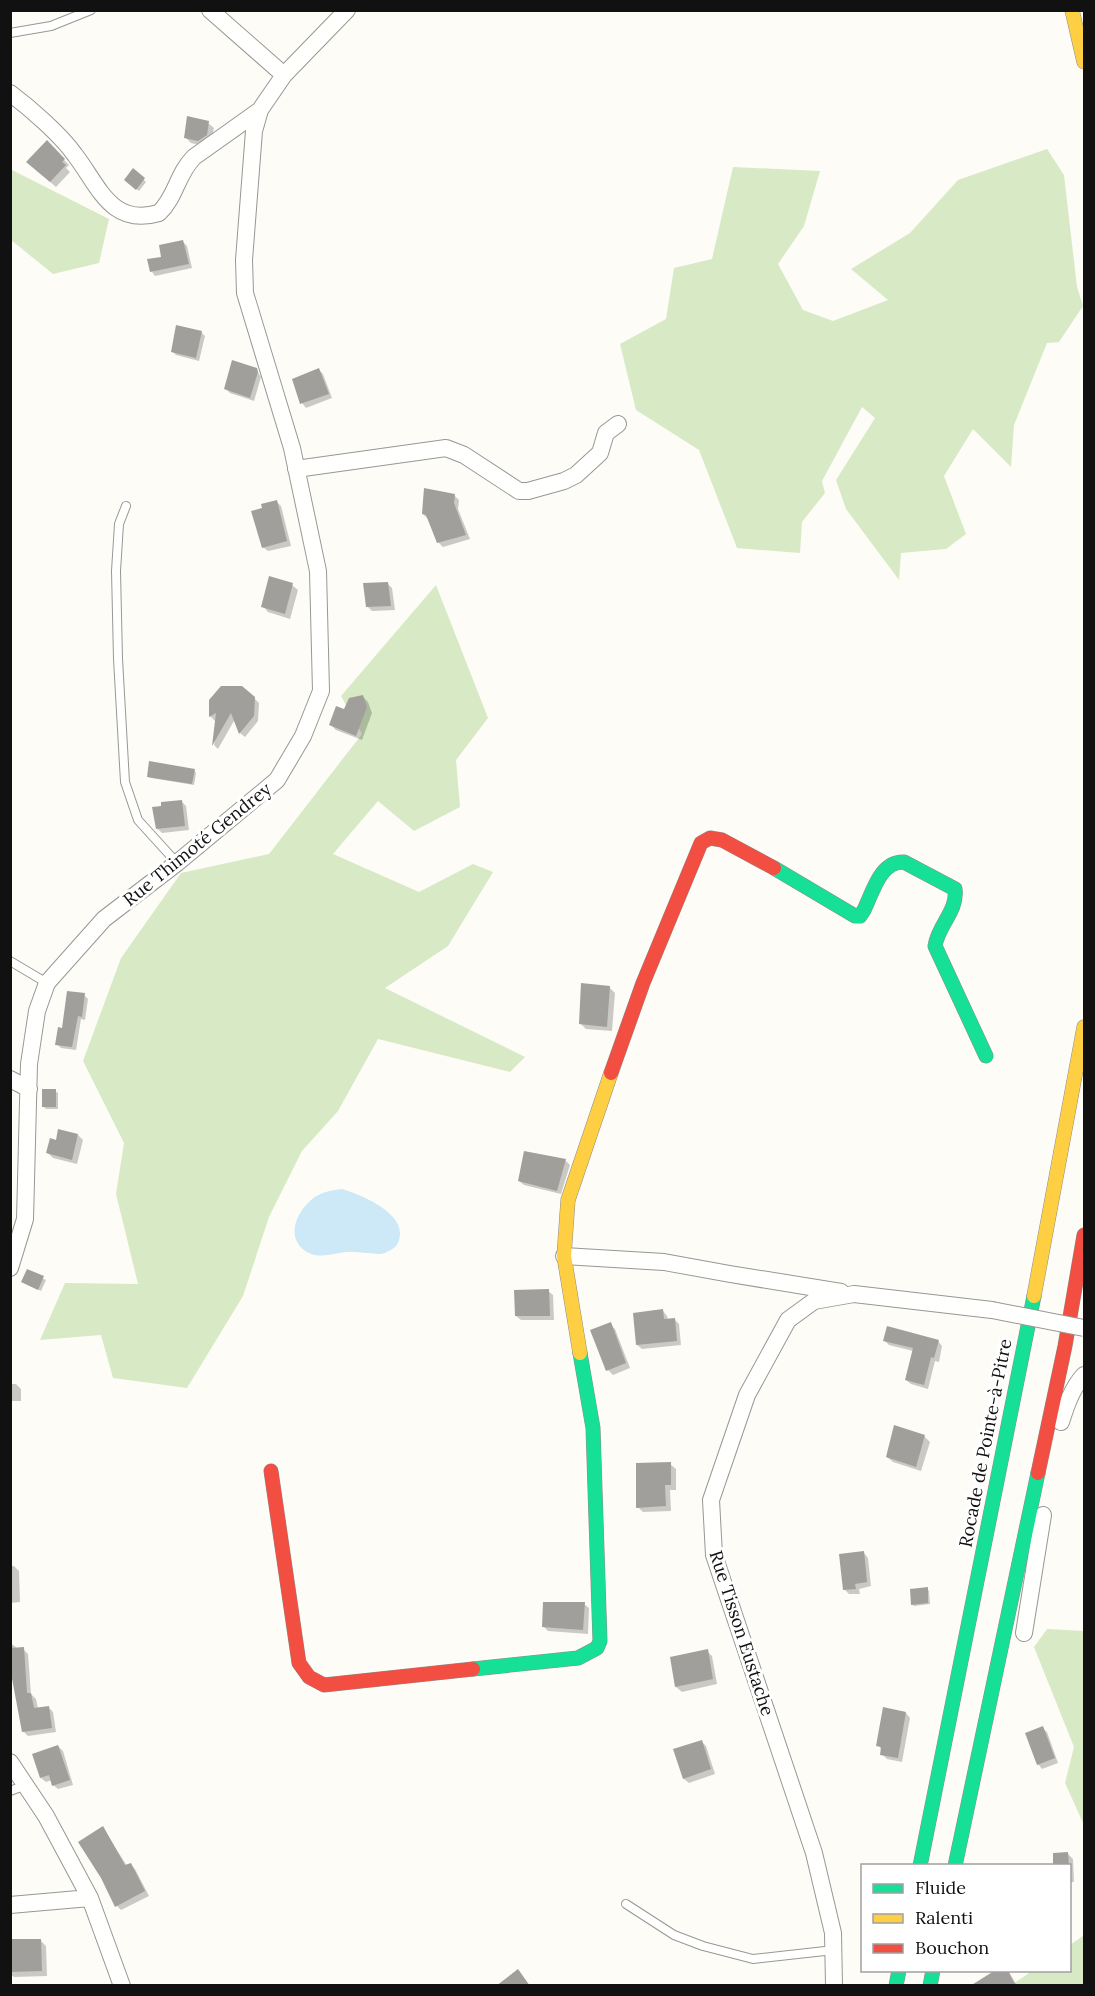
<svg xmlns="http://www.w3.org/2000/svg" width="1095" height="1996" font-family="Lora,serif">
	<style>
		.forest { fill: #d8eac5 }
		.water { fill: #cde8f7 }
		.shadow { fill: #0003 }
		.building { fill: #a19f9c }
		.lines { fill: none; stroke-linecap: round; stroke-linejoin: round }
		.lane-casing { stroke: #979795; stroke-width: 10 }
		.street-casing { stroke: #979795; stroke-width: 18 }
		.fast-casing { stroke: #8e8d8b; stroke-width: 15 }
		.slow-casing { stroke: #8e8d8b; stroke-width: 15 }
		.jam-casing { stroke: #8e8d8b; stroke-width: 15 }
		.lane { stroke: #fffffe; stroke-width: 8 }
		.street { stroke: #fffffe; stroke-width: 16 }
		.fast { stroke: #16e098; stroke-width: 14 }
		.slow { stroke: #ffcf43; stroke-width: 14 }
		.jam { stroke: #f24e42; stroke-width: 14 }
		.street-bridge-casing { stroke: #979795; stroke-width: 18; stroke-linecap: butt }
		.street-bridge { stroke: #fffffe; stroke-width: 16 }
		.labels { text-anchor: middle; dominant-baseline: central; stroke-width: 6; stroke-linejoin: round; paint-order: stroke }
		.street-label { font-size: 18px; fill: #111; stroke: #fff }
	</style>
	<rect width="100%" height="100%" fill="#fdfcf7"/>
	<path class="forest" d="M 1047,149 L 1064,175 L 1077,287 L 1083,306 L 1059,342 L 1047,343 L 1014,425 L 1011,467 L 973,429 L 944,476 L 966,534 L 946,549 L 901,553 L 899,580 L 846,509 L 836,480 L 875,418 L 862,407 L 822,481 L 825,493 L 802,522 L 800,553 L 737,548 L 699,450 L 636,410 L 620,344 L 666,319 L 674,268 L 712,259 L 733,167 L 820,171 L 804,226 L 778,264 L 803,310 L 833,321 L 888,300 L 851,269 L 910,233 L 958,180 Z
		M 10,169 L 109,219 L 99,263 L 53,274 L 11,240 Z
		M 436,585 L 488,718 L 456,760 L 460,807 L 414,831 L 378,801 L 333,854 L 419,892 L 473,864 L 493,872 L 448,946 L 385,988 L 525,1057 L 510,1072 L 378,1039 L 338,1111 L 302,1151 L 269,1217 L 243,1296 L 187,1388 L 113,1378 L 101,1335 L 40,1340 L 65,1283 L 138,1284 L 116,1194 L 124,1143 L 83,1061 L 121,958 L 181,873 L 269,854 L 362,734 L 341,696 Z
		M 1047,1629 L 1084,1631 L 1084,1825 L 1065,1783 L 1074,1747 L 1034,1647 Z
		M 1084,1935 L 1084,1985 L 1010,1986 L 1032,1971 L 1070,1970 L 1070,1945 Z"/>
	<path class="water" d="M 342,1189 C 362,1195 411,1215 398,1243 C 395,1249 385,1254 379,1254 C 370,1253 356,1252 347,1252 C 335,1253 323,1258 311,1254 C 286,1243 293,1217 309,1202 C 317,1193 331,1190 342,1189 Z"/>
	<path class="shadow" d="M 208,123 L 214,128 L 211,140 L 204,146 L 191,143 L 186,138 Z
		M 47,142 L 69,165 L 66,168 L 70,172 L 56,187 L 34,168 Z
		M 133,170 L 146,182 L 139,191 L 126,180 Z
		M 183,242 L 187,246 L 192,268 L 155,276 L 152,272 Z
		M 201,332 L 205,336 L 199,361 L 176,355 L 172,351 Z
		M 256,369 L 261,377 L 254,401 L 230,393 L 226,389 Z
		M 319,370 L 323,374 L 332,398 L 306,408 L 302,403 Z
		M 454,495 L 459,500 L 458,509 L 470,539 L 443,547 L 438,542 L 428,519 L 423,514 Z
		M 276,501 L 281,506 L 291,546 L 268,551 L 263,547 L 264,510 Z
		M 387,583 L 392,588 L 395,610 L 372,611 L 367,606 Z
		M 292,585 L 298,590 L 290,619 L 268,612 L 263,606 Z
		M 363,697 L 368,702 L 372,713 L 362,740 L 336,730 L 331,725 Z
		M 254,698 L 259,703 L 258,721 L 245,737 L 240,733 L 235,719 L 218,749 L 214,745 L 217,720 L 215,721 L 210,716 L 210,700 Z
		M 194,770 L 196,773 L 194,785 L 151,778 L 148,776 Z
		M 182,802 L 186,806 L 189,830 L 162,833 L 158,829 L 163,807 Z
		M 610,988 L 615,993 L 612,1031 L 586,1029 L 580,1023 Z
		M 84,995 L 88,999 L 85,1020 L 81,1019 L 76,1050 L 61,1048 L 57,1044 Z
		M 55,1091 L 58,1093 L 58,1109 L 46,1109 L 44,1107 Z
		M 78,1135 L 83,1140 L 77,1164 L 53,1158 L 48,1153 L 57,1142 Z
		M 565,1160 L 570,1165 L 561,1194 L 524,1185 L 519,1181 Z
		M 28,1271 L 46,1280 L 41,1291 L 23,1282 Z
		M 548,1291 L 553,1295 L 554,1320 L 521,1320 L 516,1316 Z
		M 663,1311 L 667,1316 L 668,1321 L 675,1320 L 679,1324 L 681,1345 L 642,1349 L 637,1345 Z
		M 610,1324 L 615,1329 L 630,1368 L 613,1375 L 608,1370 Z
		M 885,1341 L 938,1341 L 942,1346 L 939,1362 L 935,1361 L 928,1389 L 911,1384 L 906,1380 L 913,1351 L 889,1345 Z
		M 10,1384 L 16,1384 L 21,1389 L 21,1401 L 10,1401 Z
		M 895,1427 L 925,1437 L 930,1442 L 921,1471 L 893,1462 L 887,1457 Z
		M 670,1464 L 676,1469 L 676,1490 L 670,1490 L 671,1511 L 643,1512 L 638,1507 Z
		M 864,1553 L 868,1558 L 871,1586 L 859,1589 L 860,1594 L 849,1594 L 844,1589 Z
		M 10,1566 L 14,1566 L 19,1571 L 20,1602 L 10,1603 Z
		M 927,1589 L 929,1591 L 930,1604 L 914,1606 L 912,1604 Z
		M 584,1604 L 589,1608 L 588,1634 L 548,1631 L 543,1626 Z
		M 10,1643 L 17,1648 L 23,1649 L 28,1654 L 31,1694 L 36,1699 L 38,1709 L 48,1707 L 53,1712 L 56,1732 L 28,1736 L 23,1731 L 14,1677 L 10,1677 Z
		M 707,1651 L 712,1656 L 717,1684 L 682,1692 L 676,1687 Z
		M 906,1713 L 910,1718 L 902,1762 L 887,1759 L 882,1754 L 882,1750 L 878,1745 Z
		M 1042,1728 L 1047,1732 L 1058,1763 L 1042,1769 L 1038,1764 Z
		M 701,1741 L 706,1746 L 715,1774 L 689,1783 L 684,1779 L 675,1750 Z
		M 58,1746 L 63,1751 L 73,1785 L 58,1789 L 53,1785 L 52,1780 L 46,1782 L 41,1778 Z
		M 103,1828 L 127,1866 L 130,1864 L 135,1869 L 149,1896 L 121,1910 L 117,1906 Z
		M 1068,1854 L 1073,1859 L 1074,1882 L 1070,1882 L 1070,1866 L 1055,1866 Z
		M 40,1940 L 46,1946 L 47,1976 L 14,1977 L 10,1974 L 10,1941 Z
		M 997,1970 L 1008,1970 L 1017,1986 L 988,1986 L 984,1979 Z"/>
	<path class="building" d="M 187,116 L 209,121 L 207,135 L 198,141 L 184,138 Z
		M 47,140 L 65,159 L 62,162 L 66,165 L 50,182 L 26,162 Z
		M 133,168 L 145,178 L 136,190 L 124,180 Z
		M 183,240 L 189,264 L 150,272 L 147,259 L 161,257 L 159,245 Z
		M 176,325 L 202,331 L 196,358 L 171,352 Z
		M 232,360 L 257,368 L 258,372 L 250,398 L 224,389 Z
		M 319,368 L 329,394 L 300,404 L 292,379 Z
		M 424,488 L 455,494 L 454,503 L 466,535 L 437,543 L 426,515 L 422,514 Z
		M 277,500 L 287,541 L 262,548 L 251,511 L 262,508 L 261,504 Z
		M 269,576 L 293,583 L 285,614 L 261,607 Z
		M 388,582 L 391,606 L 366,607 L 363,583 Z
		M 221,686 L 242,686 L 255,697 L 254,716 L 239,734 L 231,713 L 212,746 L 216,713 L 209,717 L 209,700 Z
		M 363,695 L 367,707 L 356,736 L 329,725 L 336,706 L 344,709 L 349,698 Z
		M 149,761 L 195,769 L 192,784 L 147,777 Z
		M 182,800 L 185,826 L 156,829 L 152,807 L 161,806 L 161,802 Z
		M 581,983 L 610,986 L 607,1027 L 579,1024 Z
		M 67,991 L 85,993 L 82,1017 L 78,1016 L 72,1047 L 55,1045 L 58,1027 L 62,1028 Z
		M 42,1089 L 56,1089 L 56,1107 L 42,1107 Z
		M 58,1129 L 78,1134 L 72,1160 L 46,1153 L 50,1138 L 56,1140 Z
		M 524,1151 L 566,1159 L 557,1191 L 518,1181 Z
		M 27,1269 L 44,1276 L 38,1290 L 21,1282 Z
		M 549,1289 L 550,1316 L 515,1316 L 514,1290 Z
		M 663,1309 L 664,1319 L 675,1318 L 677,1341 L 636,1345 L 633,1313 Z
		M 611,1322 L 626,1363 L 606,1371 L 590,1330 Z
		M 887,1326 L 939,1340 L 934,1358 L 931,1357 L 924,1385 L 905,1380 L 913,1348 L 883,1341 Z
		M 894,1425 L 925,1435 L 916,1467 L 886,1457 Z
		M 671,1462 L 671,1485 L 665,1485 L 666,1506 L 636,1508 L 636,1463 Z
		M 864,1551 L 867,1582 L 855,1584 L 856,1589 L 843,1590 L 839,1554 Z
		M 928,1587 L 928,1603 L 911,1605 L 910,1589 Z
		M 543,1602 L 585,1602 L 583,1630 L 542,1627 Z
		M 24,1647 L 27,1693 L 31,1693 L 34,1708 L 49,1706 L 52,1728 L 22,1732 L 10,1668 L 10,1648 Z
		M 708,1649 L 713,1679 L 675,1687 L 670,1657 Z
		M 883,1707 L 906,1712 L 898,1758 L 880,1755 L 881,1747 L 876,1746 Z
		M 1043,1726 L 1055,1758 L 1037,1765 L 1025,1733 Z
		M 702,1740 L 711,1769 L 683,1779 L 673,1749 Z
		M 58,1745 L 70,1780 L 52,1786 L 49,1775 L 40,1778 L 32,1754 Z
		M 103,1826 L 125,1865 L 131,1863 L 145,1891 L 115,1907 L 101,1878 L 78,1842 Z
		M 1068,1852 L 1069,1866 L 1053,1866 L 1053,1853 Z
		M 10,1939 L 41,1939 L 42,1971 L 10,1972 Z
		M 518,1969 L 530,1986 L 496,1986 Z
		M 994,1971 L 1008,1971 L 1016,1986 L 970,1986 Z"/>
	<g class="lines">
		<g class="lane-casing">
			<path id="lane" d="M 10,33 L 51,26 L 91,10
				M 126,506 L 119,524 L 116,571 L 118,659 L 125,782 L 138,820 L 177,863
				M 10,961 L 47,983
				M 10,1791 L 26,1785
				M 626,1904 L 674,1935 L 703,1946 L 753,1959 L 834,1950"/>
		</g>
		<g class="street-casing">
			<path id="street" d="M 210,10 L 284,75
				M 10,93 C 30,108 61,135 75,155 C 99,186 111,227 159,213 C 176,197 177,174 194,157 L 260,110
				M 296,469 L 446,448 L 464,455 L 519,491 L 528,491 L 564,481 L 576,475 L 600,453 L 606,433 L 618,424
				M 10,1079 L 29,1089
				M 564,1256 L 664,1262 L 730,1274 L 841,1292
				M 10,1268 L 25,1219 L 29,1064 L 37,1011 L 47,983 L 104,919 L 177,863 L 277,780 L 303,736 L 321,691 L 318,571 L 292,448 L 245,293 L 244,260 L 254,131 L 260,110 L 284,75 L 347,10
				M 1061,1422 C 1066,1406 1072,1388 1084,1375
				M 1024,1633 L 1043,1515
				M 10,1762 L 46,1816 L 90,1898 L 122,1986
				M 10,1905 L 90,1898
				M 834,1986 L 833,1933 L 814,1853 L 714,1555 L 711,1500 L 747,1395 L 788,1320 L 814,1301 L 854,1294 L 992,1310"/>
		</g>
		<g class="fast-casing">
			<path id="fast" d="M 774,868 L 855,916 L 860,916 L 864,910 C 873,892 880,861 904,862 L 955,889 C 958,911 938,925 935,946 L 986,1056
				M 473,1669 L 578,1658 L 597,1648 L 600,1641 L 593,1428 L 580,1353
				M 920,1866 L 1034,1296
				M 955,1866 L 1038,1473
				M 896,1986 L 899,1970
				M 930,1986 L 933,1970"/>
		</g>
		<g class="slow-casing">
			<path id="slow" d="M 1072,10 L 1084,62
				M 1034,1296 L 1084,1027
				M 580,1353 L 564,1256 L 568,1200 L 611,1073"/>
		</g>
		<g class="jam-casing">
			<path id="jam" d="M 611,1073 L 643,983 L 701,843 L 710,838 L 722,840 L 774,868
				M 271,1471 L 299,1663 L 309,1677 L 324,1685 L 473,1669
				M 1038,1473 L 1065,1346 L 1084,1235"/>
		</g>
		<use href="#lane" class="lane"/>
		<use href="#street" class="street"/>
		<use href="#fast" class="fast"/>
		<use href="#slow" class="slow"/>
		<use href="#jam" class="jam"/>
		<g class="street-bridge-casing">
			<path id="street-bridge" d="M 992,1310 L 1084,1328"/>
		</g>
		<use href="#street-bridge" class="street-bridge"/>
	</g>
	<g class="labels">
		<g class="street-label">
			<text transform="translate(197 844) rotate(-39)">Rue Thimoté Gendrey</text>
			<text transform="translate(985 1443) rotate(-79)">Rocade de Pointe-à-Pitre</text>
			<text transform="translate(742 1633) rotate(72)">Rue Tisson Eustache</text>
		</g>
	</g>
	<rect width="1095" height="1996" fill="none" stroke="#111111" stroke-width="24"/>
	<rect x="861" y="1864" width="210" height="108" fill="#ffffff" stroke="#a0a0a0" stroke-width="1.5"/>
	<rect x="873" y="1884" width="30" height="9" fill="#16e098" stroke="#a0a0a0" stroke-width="1.5"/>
	<text x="915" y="1894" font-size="18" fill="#111111">Fluide</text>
	<rect x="873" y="1914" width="30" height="9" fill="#ffcf43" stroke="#a0a0a0" stroke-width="1.5"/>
	<text x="915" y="1924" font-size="18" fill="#111111">Ralenti</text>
	<rect x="873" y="1944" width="30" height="9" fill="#f24e42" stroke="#a0a0a0" stroke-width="1.5"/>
	<text x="915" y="1954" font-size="18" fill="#111111">Bouchon</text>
</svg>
